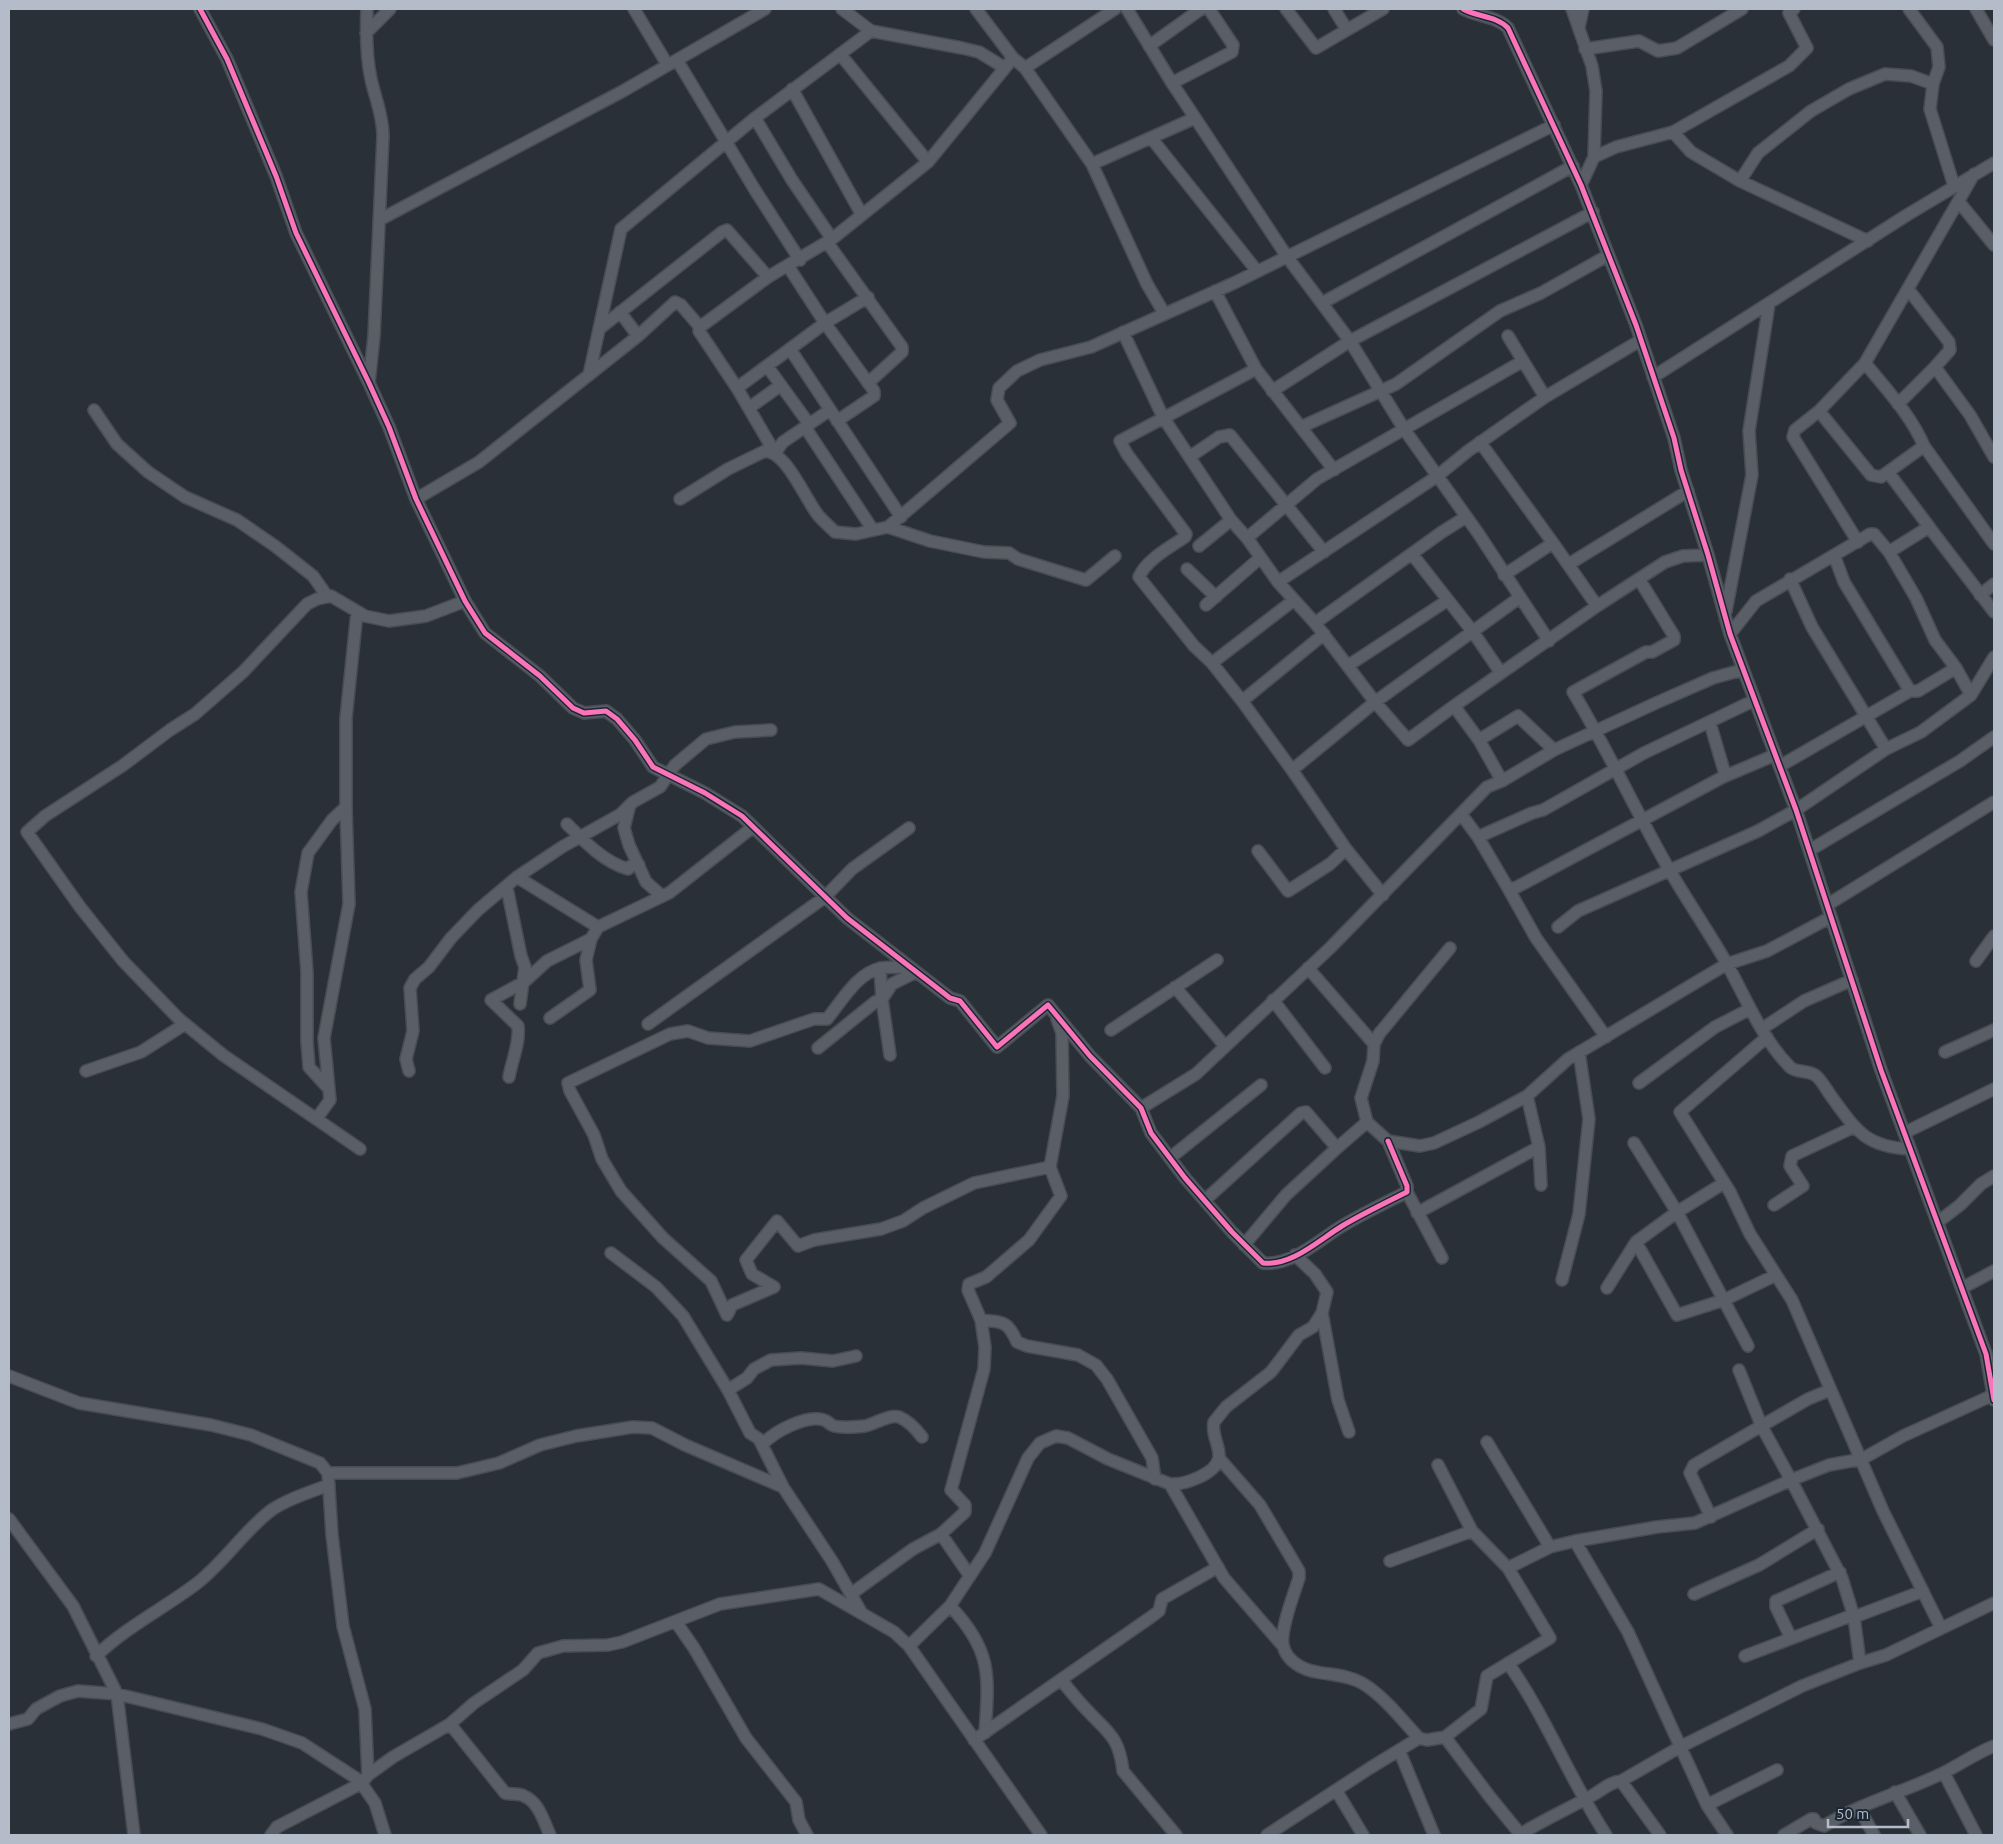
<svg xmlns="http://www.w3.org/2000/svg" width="2003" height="1844" font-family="Ubuntu,sans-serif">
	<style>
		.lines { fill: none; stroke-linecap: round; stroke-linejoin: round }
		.minor-casing { stroke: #484c53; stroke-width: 14 }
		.minor { stroke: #5a5e66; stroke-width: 11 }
		.cycleway-casing { stroke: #1d2633; stroke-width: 8 }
		.cycleway { stroke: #fb73b8; stroke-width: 5 }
	</style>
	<rect width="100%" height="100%" fill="#2a3038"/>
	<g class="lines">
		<g class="minor-casing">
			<path id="minor" d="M 200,9 L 227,59 L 276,176 L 296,233 L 369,383 L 389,427 L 416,499 L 465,601 L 485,633 L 540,676 L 573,708 L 584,713 L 606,711 L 617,719 L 635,740 L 653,767 L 705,793 L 742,816 L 847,918 L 950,998 L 960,1001 L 997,1047 L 1048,1005 L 1090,1056 L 1141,1108 L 1151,1133 L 1185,1178 L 1232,1232 L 1263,1263 C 1292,1266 1319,1240 1342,1226 C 1362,1214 1385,1203 1407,1192 L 1407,1186 L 1388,1141
				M 367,9 C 366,32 366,56 371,79 C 375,98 383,115 383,136 L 374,336 L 369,383
				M 634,9 L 667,64
				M 842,9 L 871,31 L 962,48 L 979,52 L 1005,68
				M 976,9 L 1013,58 L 1025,68 L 1092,164 L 1147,284 L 1164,313
				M 1127,9 L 1172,83 L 1288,258 L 1350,341 L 1404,429 L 1478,533 L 1549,641
				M 1286,9 L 1316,48 L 1383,9
				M 1334,9 L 1347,30
				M 1463,9 C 1477,17 1497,16 1508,28 L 1581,185 L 1636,325 L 1674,438 L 1681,470 L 1708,555 L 1730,634 L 1796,810 L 1881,1070 L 1986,1354 L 1994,1400
				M 1572,9 L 1592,66 L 1596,91 L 1594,157 L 1581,185
				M 1909,9 L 1937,47 L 1939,67 L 1933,84 L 1930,109 L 1954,186
				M 1976,9 L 1994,40
				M 1579,27 L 1583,9
				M 366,33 L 390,9
				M 1149,46 L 1201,9
				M 1585,49 L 1639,41 L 1658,51 L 1677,48 L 1742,9
				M 840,54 L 928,162
				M 677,60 L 755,190 L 800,260
				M 1025,68 L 1115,9
				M 1172,83 L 1232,52 L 1233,45 L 1209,9
				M 792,89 L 862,215
				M 755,118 L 792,180 L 832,239
				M 1673,132 L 1691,152 L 1740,181 L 1868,241
				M 1152,139 L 1257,271
				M 1594,157 L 1616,147 L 1673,132 L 1789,66 L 1807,48 L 1789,13 L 1794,9
				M 1092,164 L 1195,118
				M 1740,181 L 1758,153 L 1811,111 L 1849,89 L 1885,74 L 1911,76 L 1933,84
				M 1959,202 L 1994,245
				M 379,220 L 623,91 L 765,9
				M 827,242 L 902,347 L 902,352 L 868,383
				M 788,266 L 825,323 L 874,391 L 874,396 L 837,421
				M 1908,289 L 1949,342 L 1950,350 L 1935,367 L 1970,415 L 1994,457
				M 1215,291 L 1256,369 L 1334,470
				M 1322,303 L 1573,166
				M 620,312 L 638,336
				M 599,329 L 722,232 L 727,230 L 768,277
				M 1123,332 L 1163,417 L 1231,520
				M 1508,336 L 1545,397
				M 790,349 L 901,517
				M 1865,363 C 1886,389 1911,415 1924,446 L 1994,544
				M 767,366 L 809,424
				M 1256,369 L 1120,441 L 1127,454 L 1186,534 L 1185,537 C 1170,547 1146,560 1139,577 L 1194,646 L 1212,663 L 1242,701 L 1292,770 L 1375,702 L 1408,740 L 1454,706 L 1479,740 L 1502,781
				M 589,375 L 621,229 L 755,118 L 871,31
				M 1653,377 L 1907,215 L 1994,163
				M 737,388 L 825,323 L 868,297
				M 1272,391 L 1350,341 L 1593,212
				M 1898,404 L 1935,367
				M 749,408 L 781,385
				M 94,410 L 117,444 L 148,472 L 185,497 L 237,520 L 275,546 L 313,576 L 327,596
				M 830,410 L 783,442 L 775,453 L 737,388 L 699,331 L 700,327 L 768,277 L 832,239 L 928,162 L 1013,58
				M 1819,411 L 1871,475 L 1881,477 L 1924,446
				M 805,427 L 873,530
				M 1301,427 L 1396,384 L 1500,311 L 1541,293 L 1607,256
				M 1480,442 L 1553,543 L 1504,575
				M 1191,456 L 1219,437 L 1230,435 L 1324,552
				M 1888,472 L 1930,528
				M 416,499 L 479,462 L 638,336 L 675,302 L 681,305 L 700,327
				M 680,499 L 728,469 L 765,451 C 787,452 805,499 818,515 C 823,521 829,526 835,532 L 856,534 L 888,527 L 930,541 L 984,552 L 1009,553 L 1018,559 L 1086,580 L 1115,556
				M 1466,517 L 1442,532 L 1315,623 L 1375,702 L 1519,598
				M 888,527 L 1010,423 L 997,400 L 999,388 L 1017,371 L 1040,360 L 1091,347 L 1234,283 L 1554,125
				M 1247,538 L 1317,479 L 1523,361
				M 1858,542 L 1793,437 L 1795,430 L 1819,411 L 1865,363 L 1974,174
				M 1553,543 L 1597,606
				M 1199,546 L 1231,520 L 1247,538 L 1278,582 L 1315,623
				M 1889,552 L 1929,527 L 1994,612
				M 1412,554 L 1473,632 L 1501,673
				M 1834,555 L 1844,582 L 1910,691 L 1918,691 L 1956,668
				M 1569,564 L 1688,491
				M 1187,569 L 1216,597
				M 1639,579 L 1674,636 L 1674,640 L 1652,652 L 1646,652 L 1573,692 C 1608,750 1636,812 1670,871 C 1688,902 1709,932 1727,964 C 1746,998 1762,1039 1790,1067 C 1796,1073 1807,1070 1815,1075 C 1821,1079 1826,1089 1831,1096 C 1856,1130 1865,1147 1910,1149
				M 1790,579 L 1812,627 L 1886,749
				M 1278,582 L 1436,477 L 1468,451 L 1545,397 L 1641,340
				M 1980,595 L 1994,584
				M 1206,605 L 1260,558
				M 1726,611 L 1752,475 L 1749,431 L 1769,304
				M 1730,634 L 1756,601 L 1870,534 L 1874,534 L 1889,552 L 1916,598 L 1935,640 L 1956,668 L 1971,695
				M 1212,663 L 1294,600
				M 1349,665 L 1448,600
				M 1242,701 L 1324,634
				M 1454,706 L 1597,606 L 1665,562 L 1683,556 L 1708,555
				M 1479,740 L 1518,716 L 1554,750
				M 1780,766 L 1910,691
				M 1292,770 L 1346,849 L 1383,895
				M 1723,777 L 1775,755
				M 629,808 L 624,828 L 629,845 L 646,882 L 662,896
				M 1461,814 L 1478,837 L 1532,813 L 1543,810 L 1644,753 L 1755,700
				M 567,824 C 585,842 604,862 628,869 L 632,865 L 639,865
				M 1478,837 L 1508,888 L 1515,888 L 1723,777 L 1725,774 L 1710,723
				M 1810,850 L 1960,761 L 1994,737
				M 1258,851 L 1288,891 L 1330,864 L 1346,849
				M 517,877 L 598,927
				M 507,888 L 521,956 L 525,967 L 520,1004
				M 1508,888 L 1536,938 L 1606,1037
				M 1827,905 L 1994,802
				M 1558,927 L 1578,911 L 1758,831 L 1796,810 L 1886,749 L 1921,732 L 1971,695 L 1994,657
				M 1976,961 L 1994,936
				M 880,968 L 882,999 L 890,1055
				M 1308,968 L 1374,1044
				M 1175,987 L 1225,1046
				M 1273,1000 L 1325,1068
				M 550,1018 L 590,990 L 586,960 L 591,939 L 598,927 L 669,893 L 753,827
				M 648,1024 L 825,897 L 852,869 L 909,828
				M 1763,1028 L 1804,1001 L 1852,980
				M 1111,1030 L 1217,960
				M 1767,1037 L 1680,1112 L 1730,1192 L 1750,1234 L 1792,1300 L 1883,1511 L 1941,1628
				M 818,1048 L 875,1002 L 882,999 L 892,984 L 916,972
				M 1945,1052 L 1994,1030
				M 86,1071 L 141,1052 L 185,1024
				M 409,1071 L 406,1059 L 413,1031 L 410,988 L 415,979 L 429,967 L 451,938 L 478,910 L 517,877 L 562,847 L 621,814 L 633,802 L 660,787 L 675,765 L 706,739 L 735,732 L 771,730
				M 509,1077 C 512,1060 520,1043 518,1026 L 491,1000 L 524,982 L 547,961 L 591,939
				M 1639,1083 L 1715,1027 L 1750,1009
				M 329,1089 L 309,1067 L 307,1042 L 307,972 L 301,892 L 308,853 L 332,820 L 346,807
				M 1527,1096 L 1539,1147 L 1541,1185
				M 1141,1108 L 1196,1074 L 1330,948 L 1487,787 L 1502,781 L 1554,750 L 1656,703 L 1713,678 L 1742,670
				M 317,1118 L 330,1100 L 324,1038 L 349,904 L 346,807 L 346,718 L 357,612
				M 1367,1122 L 1388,1141 L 1420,1146 L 1434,1143 L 1479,1122 L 1527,1096 L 1568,1059 L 1705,977 L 1727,964 L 1767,951 L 1831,917
				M 1904,1133 L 1994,1089
				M 1634,1143 L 1677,1212 L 1748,1346
				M 1337,1148 L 1367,1122 L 1361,1098 L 1373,1061 L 1374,1044 L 1379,1034 L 1450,948
				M 360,1149 L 223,1055 L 179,1019 L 123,961 L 80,907 L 27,832 L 45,816 L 122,766 L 170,730 L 195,714 L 243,672 L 307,604 L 317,599 L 331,596 L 365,616 L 389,621 L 426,616 L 465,601
				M 1170,1158 L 1261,1085
				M 1407,1192 L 1442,1258
				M 1205,1200 L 1301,1113 L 1306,1112 L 1337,1148 L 1286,1195 L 1244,1245
				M 1774,1205 L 1803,1186 L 1790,1166 L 1792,1156 L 1854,1127
				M 1417,1213 L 1539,1147
				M 1938,1222 L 1960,1205 L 1981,1184 L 1994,1176
				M 1636,1242 L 1677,1315 L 1724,1300 L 1776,1275
				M 611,1253 L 656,1287 L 683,1316 L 728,1390 L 750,1433 L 759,1439 L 783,1487
				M 1562,1280 L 1579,1214 L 1589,1119 L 1579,1052
				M 1607,1288 L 1636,1242 L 1677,1212 L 1724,1183
				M 1962,1288 L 1994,1271
				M 1322,1313 L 1338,1400 L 1349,1432
				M 727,1315 L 711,1281 L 663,1238 L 621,1191 L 602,1159 L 594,1135 L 570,1091 L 568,1083 L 670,1034 L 688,1031 L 708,1038 L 750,1041 L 814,1019 L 827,1019 C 842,1001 857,973 881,968 C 890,967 900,967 909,967
				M 727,1315 L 732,1305 L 774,1287 L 752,1274 L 746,1260 L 777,1221 L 798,1246 L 814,1240 L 881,1229 L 903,1221 L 923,1208 L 974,1183 L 1050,1167
				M 981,1320 C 1003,1322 1008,1321 1017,1342 L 1027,1346 L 1078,1355 L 1096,1365 L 1107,1379 L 1152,1458 L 1155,1479
				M 1739,1370 L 1762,1427 L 1791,1480 L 1829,1465 L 1862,1459 L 1903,1436 L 1993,1395
				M 9,1376 L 79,1403 L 211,1425 L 251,1435 L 320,1463 L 328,1473 L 332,1535 L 343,1626 L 365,1709 L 368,1775 L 362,1783 L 277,1827 L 271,1835
				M 728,1390 L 747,1378 L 754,1369 L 771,1360 L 801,1358 L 833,1361 L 856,1356
				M 1487,1442 L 1550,1547
				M 762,1445 C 773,1432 807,1414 824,1420 C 828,1421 830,1425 834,1426 C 843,1428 856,1427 865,1426 C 875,1424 889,1414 899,1417 C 909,1421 916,1429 922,1437
				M 1219,1458 L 1260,1505 L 1299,1571 L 1299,1578 C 1294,1594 1280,1629 1283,1645 C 1286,1661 1303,1670 1317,1672 C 1332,1675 1348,1675 1362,1683 C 1384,1696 1402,1720 1419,1738 L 1427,1740 L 1445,1737 L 1481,1709 L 1487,1676 L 1550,1638 L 1508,1568 L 1550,1547 L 1575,1541 L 1657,1527 L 1695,1523 L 1791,1480 L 1842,1578 L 1854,1617 L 1860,1663
				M 1438,1465 L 1472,1531
				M 328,1473 L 457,1473 L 499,1463 L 540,1445 L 576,1436 L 633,1427 L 652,1428 L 685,1445 L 783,1487 L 832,1561 L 861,1612
				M 1170,1484 L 1224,1578 L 1283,1646
				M 1711,1517 L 1690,1473 L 1694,1465 L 1808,1399 L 1830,1390
				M 9,1519 L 73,1606 L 117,1694 L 134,1835
				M 1575,1541 L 1628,1632 L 1707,1805 L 1727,1835
				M 1390,1561 L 1472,1531 L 1508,1568
				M 970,1576 L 941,1534 L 965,1512 L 965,1505 L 951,1490 L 984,1369 L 985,1347 L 981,1320 L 968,1290 L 969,1284 L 986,1277 L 1029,1240 L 1061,1196 L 1050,1167 L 1063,1096 L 1062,1033 L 1057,1019
				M 851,1594 L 913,1549 L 941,1534
				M 1694,1594 L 1759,1565 L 1818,1529
				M 950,1606 C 992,1650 989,1675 985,1733
				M 1854,1617 L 1923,1591
				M 676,1622 L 694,1648 L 746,1738 L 796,1802 L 799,1820 L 807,1835
				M 1791,1638 L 1776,1607 L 1776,1601 L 1840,1572
				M 909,1646 L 950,1606 L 985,1553 L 1028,1458 L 1040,1443 L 1056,1436 L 1068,1438 L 1108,1459 L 1170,1484 C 1184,1485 1217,1474 1219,1457 C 1220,1446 1211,1434 1214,1422 L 1226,1407 L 1271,1372 L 1299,1335 L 1313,1327 L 1322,1313 L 1327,1292 L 1315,1274 L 1295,1255
				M 96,1656 C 126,1627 163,1609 196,1584 C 224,1563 246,1528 273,1509 C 290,1498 310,1492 329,1485
				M 1745,1656 L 1853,1615
				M 1508,1663 C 1546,1717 1570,1780 1606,1835
				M 1061,1680 C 1069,1689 1077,1700 1086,1709 C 1108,1733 1119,1736 1123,1771 L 1176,1835
				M 9,1724 L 28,1719 L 36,1709 L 60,1696 L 78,1691 L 117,1694 L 262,1729 L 302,1743 L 359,1780 L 375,1803 L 385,1835
				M 450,1724 L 505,1793 C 512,1795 518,1793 524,1796 C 539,1802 544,1822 550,1835
				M 1445,1737 L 1490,1797 L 1521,1835
				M 974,1740 L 1151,1617 L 1159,1611 L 1162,1599 L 1218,1567
				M 1399,1750 L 1434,1835
				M 1944,1773 L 1976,1835
				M 368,1775 L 393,1757 L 450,1724 L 474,1703 L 523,1670 L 538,1653 L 563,1646 L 608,1645 L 622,1642 L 720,1604 L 819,1589 L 894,1632 L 909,1646 L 1041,1835
				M 1621,1781 L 1680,1747 L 1802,1686 L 1860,1663 L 1886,1655 L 1994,1603
				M 1336,1790 L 1363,1835
				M 1895,1792 L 1920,1835
				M 1707,1805 L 1777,1770
				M 1859,1808 L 1874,1835
				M 1267,1835 L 1370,1768 L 1419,1738
				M 1519,1835 C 1543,1820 1568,1809 1593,1795 C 1602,1790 1610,1782 1621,1781 L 1660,1835
				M 1784,1835 L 1811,1819 L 1814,1819 L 1816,1823 L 1824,1826 C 1861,1803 1904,1792 1943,1773 C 1961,1764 1976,1753 1994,1746"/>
		</g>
		<use href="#minor" class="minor"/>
		<g class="cycleway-casing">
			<path id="cycleway" d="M 200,9 L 227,59 L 276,176 L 296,233 L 369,383 L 389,427 L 416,499 L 465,601 L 485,633 L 540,676 L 573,708 L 584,713 L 606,711 L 617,719 L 635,740 L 653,767 L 705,793 L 742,816 L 847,918 L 950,998 L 960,1001 L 997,1047 L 1048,1005 L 1090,1056 L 1141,1108 L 1151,1133 L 1185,1178 L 1232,1232 L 1263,1263 C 1292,1266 1319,1240 1342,1226 C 1362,1214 1385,1203 1407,1192 L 1407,1186 L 1388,1141
				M 1463,9 C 1477,17 1497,16 1508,28 L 1581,185 L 1636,325 L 1674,438 L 1681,470 L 1708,555 L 1730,634 L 1796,810 L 1881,1070 L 1986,1354 L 1994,1400"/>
		</g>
		<use href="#cycleway" class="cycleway"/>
	</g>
	<rect width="2003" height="1844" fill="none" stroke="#b4bcc9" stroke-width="20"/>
	<path d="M1828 1819v8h80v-8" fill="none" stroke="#b4bcc9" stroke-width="2.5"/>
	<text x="1836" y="1819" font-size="15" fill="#b4bcc9" stroke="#1d2633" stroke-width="4" paint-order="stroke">50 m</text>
</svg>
